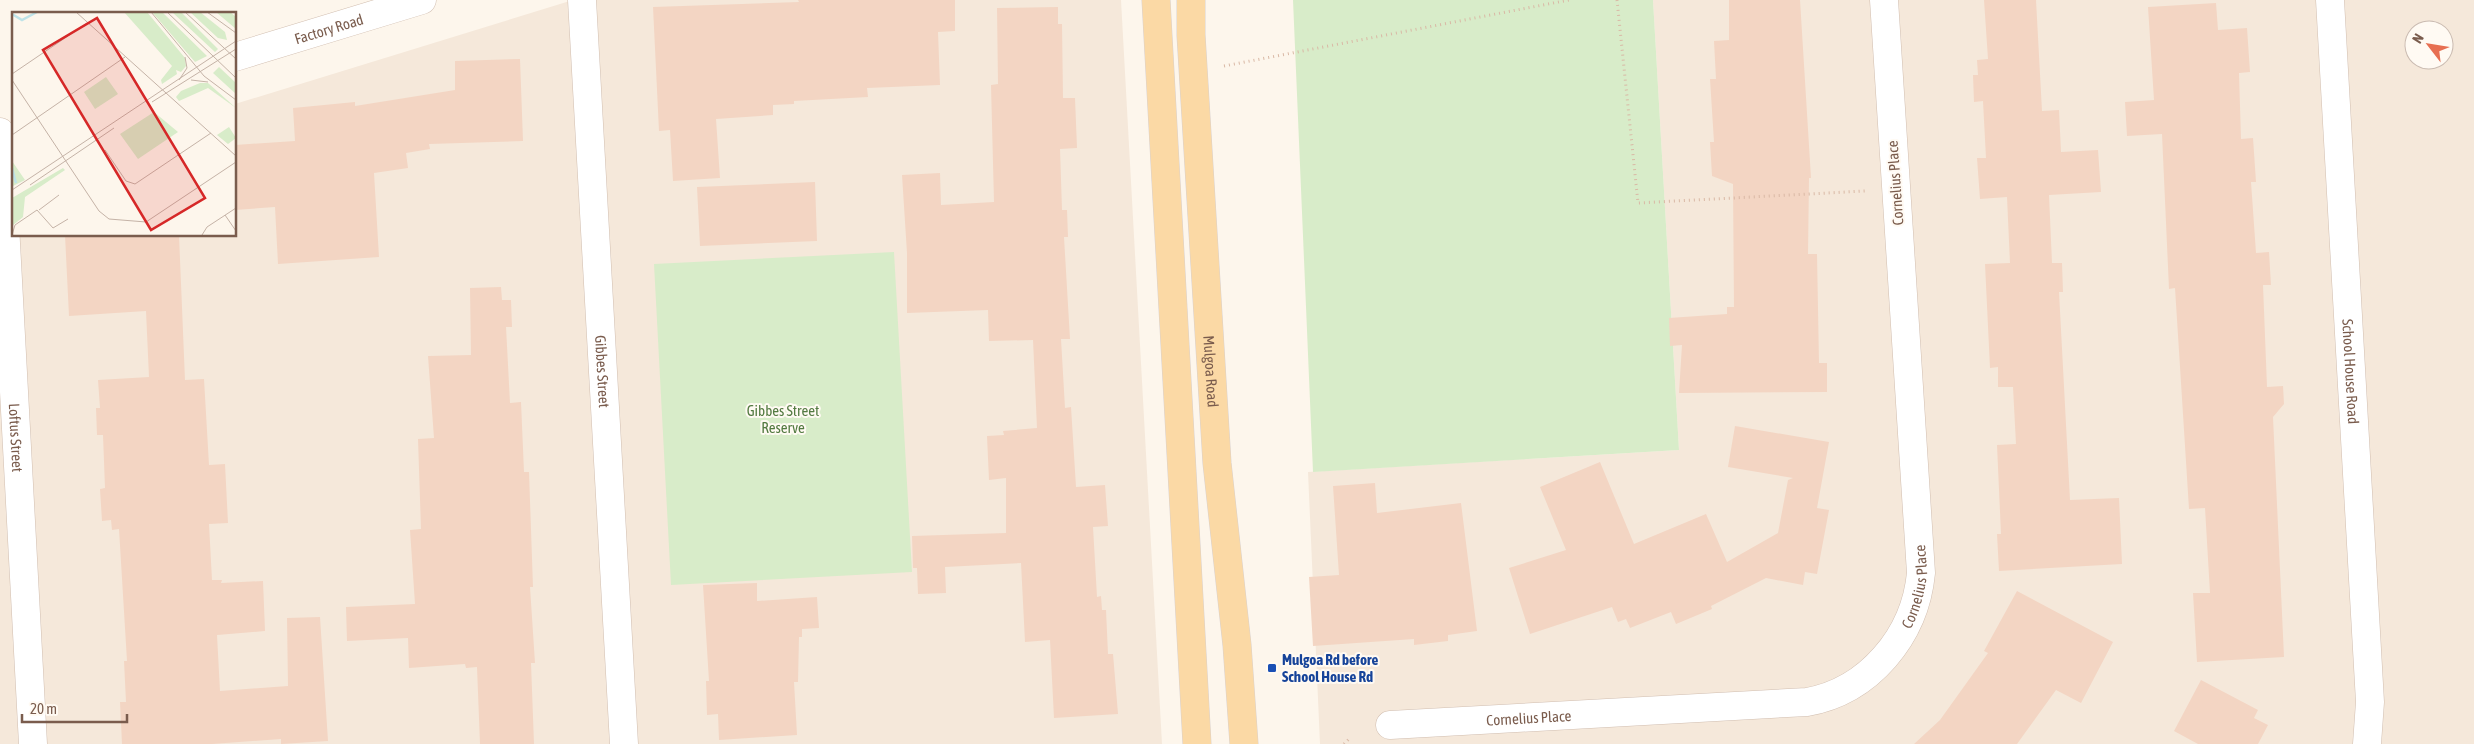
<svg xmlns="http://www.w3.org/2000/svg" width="2474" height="744" font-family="'Asap Condensed',sans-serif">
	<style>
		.residential { fill: #f5e8da; fill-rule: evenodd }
		.green { fill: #d8ecc9 }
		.building { fill: #f3d5c3 }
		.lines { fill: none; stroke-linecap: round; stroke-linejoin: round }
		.minor-casing { stroke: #d1beb0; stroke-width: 29 }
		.major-casing { stroke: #dad1cd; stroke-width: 29 }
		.path { stroke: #d9b8a5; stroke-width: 3; stroke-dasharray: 1 4; stroke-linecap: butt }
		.minor { stroke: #fff; stroke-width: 28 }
		.major { stroke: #fbd9a5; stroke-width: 28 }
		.transit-dot { fill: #1a4fb4; stroke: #fffaf3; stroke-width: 2 }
		.labels { text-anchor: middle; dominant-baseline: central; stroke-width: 4; stroke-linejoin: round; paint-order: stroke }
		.street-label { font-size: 15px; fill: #7a5c4d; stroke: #fffaf3 }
		.park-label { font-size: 15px; fill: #537a41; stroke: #fffaf3 }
		.transit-label { font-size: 15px; font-weight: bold; fill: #164399; stroke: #fffaf3; text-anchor: start }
		.inset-river { fill: none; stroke: #bfe3e8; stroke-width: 2.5 }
		.inset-road { fill: none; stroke: #c5b3a7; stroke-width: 1 }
		.view { fill: #d62828; fill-opacity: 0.15; stroke: #d62828; stroke-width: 2.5 }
		.inset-edge { fill: none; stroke: #7a5c4d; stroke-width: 2.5 }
	</style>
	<rect width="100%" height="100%" fill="#fdf6ec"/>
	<path class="residential" d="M 573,0 L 1121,0 L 1162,744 L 0,744 L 0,177 L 14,235 L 235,235 L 235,104 Z
		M 1653,0 L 2474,0 L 2474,744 L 1320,744 L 1308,472 L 1679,450 ZM 2414,30 L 2444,30 L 2444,60 L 2414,60 Z"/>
	<path class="green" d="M 1293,0 L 1653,0 L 1679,450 L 1313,472 Z
		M 894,252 L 912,572 L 671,585 L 654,264 Z"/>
	<path class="building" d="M 798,0 L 955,0 L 955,31 L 938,32 L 940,85 L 867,88 L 868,97 L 794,101 L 794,104 L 773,105 L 773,115 L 716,119 L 720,178 L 673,181 L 670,130 L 659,131 L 653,7 L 799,2 Z
		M 1729,0 L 1800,0 L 1811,178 L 1809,178 L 1808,254 L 1817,254 L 1819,363 L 1827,363 L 1827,392 L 1679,393 L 1682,345 L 1670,346 L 1669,318 L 1727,314 L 1727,307 L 1734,307 L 1733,184 L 1712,176 L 1710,142 L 1714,142 L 1710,79 L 1716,79 L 1714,41 L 1729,40 Z
		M 1984,0 L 2036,0 L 2042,111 L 2059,110 L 2061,152 L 2098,150 L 2101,192 L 2049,195 L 2052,263 L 2062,263 L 2063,292 L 2059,292 L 2070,500 L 2119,498 L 2122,564 L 1999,571 L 1997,534 L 2001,534 L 1997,445 L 2016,444 L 2013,387 L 1998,387 L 1998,367 L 1990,368 L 1985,264 L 2010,263 L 2007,197 L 1980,199 L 1977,158 L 1986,158 L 1983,101 L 1974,102 L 1973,75 L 1978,75 L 1977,60 L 1988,59 Z
		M 2216,3 L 2218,30 L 2247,28 L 2250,72 L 2239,73 L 2241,139 L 2253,138 L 2256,182 L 2251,182 L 2256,253 L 2269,252 L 2271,285 L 2263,285 L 2267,387 L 2283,386 L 2284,404 L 2273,417 L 2284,657 L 2197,662 L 2193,593 L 2210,593 L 2205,508 L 2189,509 L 2175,288 L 2169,289 L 2162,134 L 2127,136 L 2125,102 L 2154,100 L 2148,7 Z
		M 1058,7 L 1058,24 L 1062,24 L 1063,98 L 1075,98 L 1077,148 L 1060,149 L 1062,210 L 1067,210 L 1068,237 L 1064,237 L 1070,339 L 1061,339 L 1065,408 L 1071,407 L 1076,487 L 1105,485 L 1108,526 L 1093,527 L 1097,597 L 1101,596 L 1102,610 L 1106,610 L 1108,654 L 1113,654 L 1118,714 L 1054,718 L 1050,640 L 1025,642 L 1021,563 L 945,567 L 946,593 L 918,594 L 917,568 L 913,568 L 912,536 L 1006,533 L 1006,478 L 989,480 L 987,436 L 1004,435 L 1003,431 L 1037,428 L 1033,340 L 989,341 L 988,310 L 907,313 L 907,253 L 902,175 L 940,173 L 941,205 L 994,202 L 991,85 L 998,84 L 997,8 Z
		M 520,59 L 523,141 L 429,144 L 430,149 L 406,153 L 408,168 L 374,173 L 379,257 L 278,264 L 275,207 L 235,210 L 235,145 L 295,141 L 293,108 L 355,102 L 355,106 L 455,90 L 455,61 Z
		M 815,182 L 817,241 L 700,246 L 697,187 Z
		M 65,235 L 179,235 L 185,380 L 204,379 L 209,465 L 225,464 L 228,523 L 209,524 L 212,580 L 222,580 L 221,583 L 263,581 L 265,631 L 217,635 L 220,691 L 288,686 L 287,618 L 320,617 L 328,741 L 281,744 L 281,739 L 212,744 L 122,744 L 120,702 L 126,702 L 124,661 L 127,661 L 119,529 L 112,530 L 111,520 L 102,521 L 100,489 L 105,488 L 103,435 L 97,435 L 96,408 L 100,408 L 98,380 L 149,377 L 146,311 L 69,316 Z
		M 501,287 L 502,300 L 511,300 L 512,327 L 506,327 L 510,403 L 521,402 L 524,472 L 529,472 L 533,587 L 530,587 L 535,663 L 531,663 L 534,744 L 480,744 L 477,667 L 466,668 L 465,664 L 409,668 L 408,638 L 347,641 L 346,607 L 415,604 L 410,530 L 421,529 L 418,439 L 434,438 L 428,356 L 471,355 L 470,288 Z
		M 1735,426 L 1829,442 L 1817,508 L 1829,510 L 1817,574 L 1805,572 L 1803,585 L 1766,578 L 1711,606 L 1712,609 L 1676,624 L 1671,612 L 1630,628 L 1626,619 L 1618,622 L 1612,607 L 1530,634 L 1509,568 L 1566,550 L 1540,487 L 1600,462 L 1634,544 L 1706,514 L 1727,562 L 1778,533 L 1788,480 L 1793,478 L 1728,467 Z
		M 1375,483 L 1377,513 L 1461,503 L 1477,631 L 1448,635 L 1448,641 L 1414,645 L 1414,639 L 1313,646 L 1309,577 L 1339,575 L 1333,486 Z
		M 757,583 L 757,601 L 817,597 L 819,628 L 802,629 L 802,637 L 799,637 L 798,682 L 794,682 L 797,735 L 719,740 L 718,714 L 707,715 L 706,681 L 709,681 L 703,585 Z
		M 2017,591 L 2113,642 L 2081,703 L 2056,690 L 2017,744 L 1914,744 L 1940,720 L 1988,653 L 1984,651 Z
		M 2201,680 L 2258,710 L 2254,718 L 2268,725 L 2258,744 L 2198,744 L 2174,731 Z"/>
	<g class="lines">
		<g class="minor-casing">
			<g id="minor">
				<path id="s1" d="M 582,0 L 624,744"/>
				<path id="s2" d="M 2330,0 L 2370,702 L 2367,744"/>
				<path id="s3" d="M 235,57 L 422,0"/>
				<path id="s4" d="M 0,132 L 33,744"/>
				<path id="s5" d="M 1390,725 L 1807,702 C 1869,691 1915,636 1921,573 L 1884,0"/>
			</g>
		</g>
		<g class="major-casing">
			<g id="major">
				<path d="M 1156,0 L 1197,744"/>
				<path id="s6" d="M 1191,0 L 1191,35 L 1217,463 L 1237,645 L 1244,744"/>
			</g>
		</g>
		<path class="path" d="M 1617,0 L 1638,203 L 1865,191
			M 1224,66 L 1569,0
			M 1344,744 L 1349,739"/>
		<use href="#minor" class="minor"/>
		<use href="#major" class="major"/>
	</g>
	<rect class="transit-dot" x="1267" y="663" width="10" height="10" rx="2.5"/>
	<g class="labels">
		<g class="street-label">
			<text stroke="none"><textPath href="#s3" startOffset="98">Factory Road</textPath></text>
			<text transform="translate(1895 183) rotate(-94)">Cornelius Place</text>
			<text stroke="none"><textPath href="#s1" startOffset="372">Gibbes Street</textPath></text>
			<text stroke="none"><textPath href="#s6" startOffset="372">Mulgoa Road</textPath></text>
			<text stroke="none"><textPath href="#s2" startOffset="372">School House Road</textPath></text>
			<text stroke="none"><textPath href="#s4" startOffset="306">Loftus Street</textPath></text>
			<text stroke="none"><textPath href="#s5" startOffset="588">Cornelius Place</textPath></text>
			<text stroke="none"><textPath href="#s5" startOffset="139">Cornelius Place</textPath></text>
		</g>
		<g class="park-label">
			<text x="783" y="410">Gibbes Street<tspan x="783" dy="17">Reserve</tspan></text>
		</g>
		<g class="transit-label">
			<text x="1282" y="659">Mulgoa Rd before<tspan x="1282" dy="17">School House Rd</tspan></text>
		</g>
	</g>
	<g transform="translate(12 12)">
		<rect width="224" height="224" fill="#fdf6ec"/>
		<path d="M 112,0 L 135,0 L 173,46 L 174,54 L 169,60 L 164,58 L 165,62 L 150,72 L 149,68 L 160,54 ZM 140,0 L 150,0 L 195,44 L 183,50 ZM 160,0 L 169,0 L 206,37 L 203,40 ZM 178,0 L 188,0 L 213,20 L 215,28 L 206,26 ZM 204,0 L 218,0 L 224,5 L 224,17 ZM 207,55 L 224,71 L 224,82 L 201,61 ZM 94,65 L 106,82 L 83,97 L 72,80 ZM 188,71 L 196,71 L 224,96 L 196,76 L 167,89 L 164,85 L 169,79 ZM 142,100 L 166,120 L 126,147 L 108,122 ZM 217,115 L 224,126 L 216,132 L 205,123 ZM 0,149 L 13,168 L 1,174 L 0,173 ZM 51,156 L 53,158 L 13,185 L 11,205 L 0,214 L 0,186 Z" fill="#d8ecc9"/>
		<path class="inset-river" d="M 0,2 L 10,8 L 25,0M 0,156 L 4,171"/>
		<path class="inset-road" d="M 64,0 L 224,144M 139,0 L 192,64 L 224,88M 155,0 L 224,66M 173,0 L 224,47M 195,0 L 224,21M 0,62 L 75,11M 0,68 L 87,199 L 97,207 L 134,210 L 224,150M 167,68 L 175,56 L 173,45M 179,68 L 196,70M 140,90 L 224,37M 0,123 L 113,45M 93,138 L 114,169 L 123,172 L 199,121M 18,173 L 102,116M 0,178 L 224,29M 27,198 L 47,183M 213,203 L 224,219M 0,223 L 3,213 L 25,198 L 41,216 L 56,207M 190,223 L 195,215 L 224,196"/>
		<path class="view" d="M 85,6 L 193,186 L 139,218 L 31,38 Z"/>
		<rect width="224" height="224" class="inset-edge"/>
	</g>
	<g transform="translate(2429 45) rotate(301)"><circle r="24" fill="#fffaf3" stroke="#cabbb1"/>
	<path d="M0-4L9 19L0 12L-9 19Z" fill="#e76f51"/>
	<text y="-8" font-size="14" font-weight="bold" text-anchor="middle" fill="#7a5c4d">N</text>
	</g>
	<path d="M22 714v8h105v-8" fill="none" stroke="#7a5c4d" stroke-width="2.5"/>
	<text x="30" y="714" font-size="15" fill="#7a5c4d" stroke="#fffaf3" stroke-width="4" paint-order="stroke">20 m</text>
</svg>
